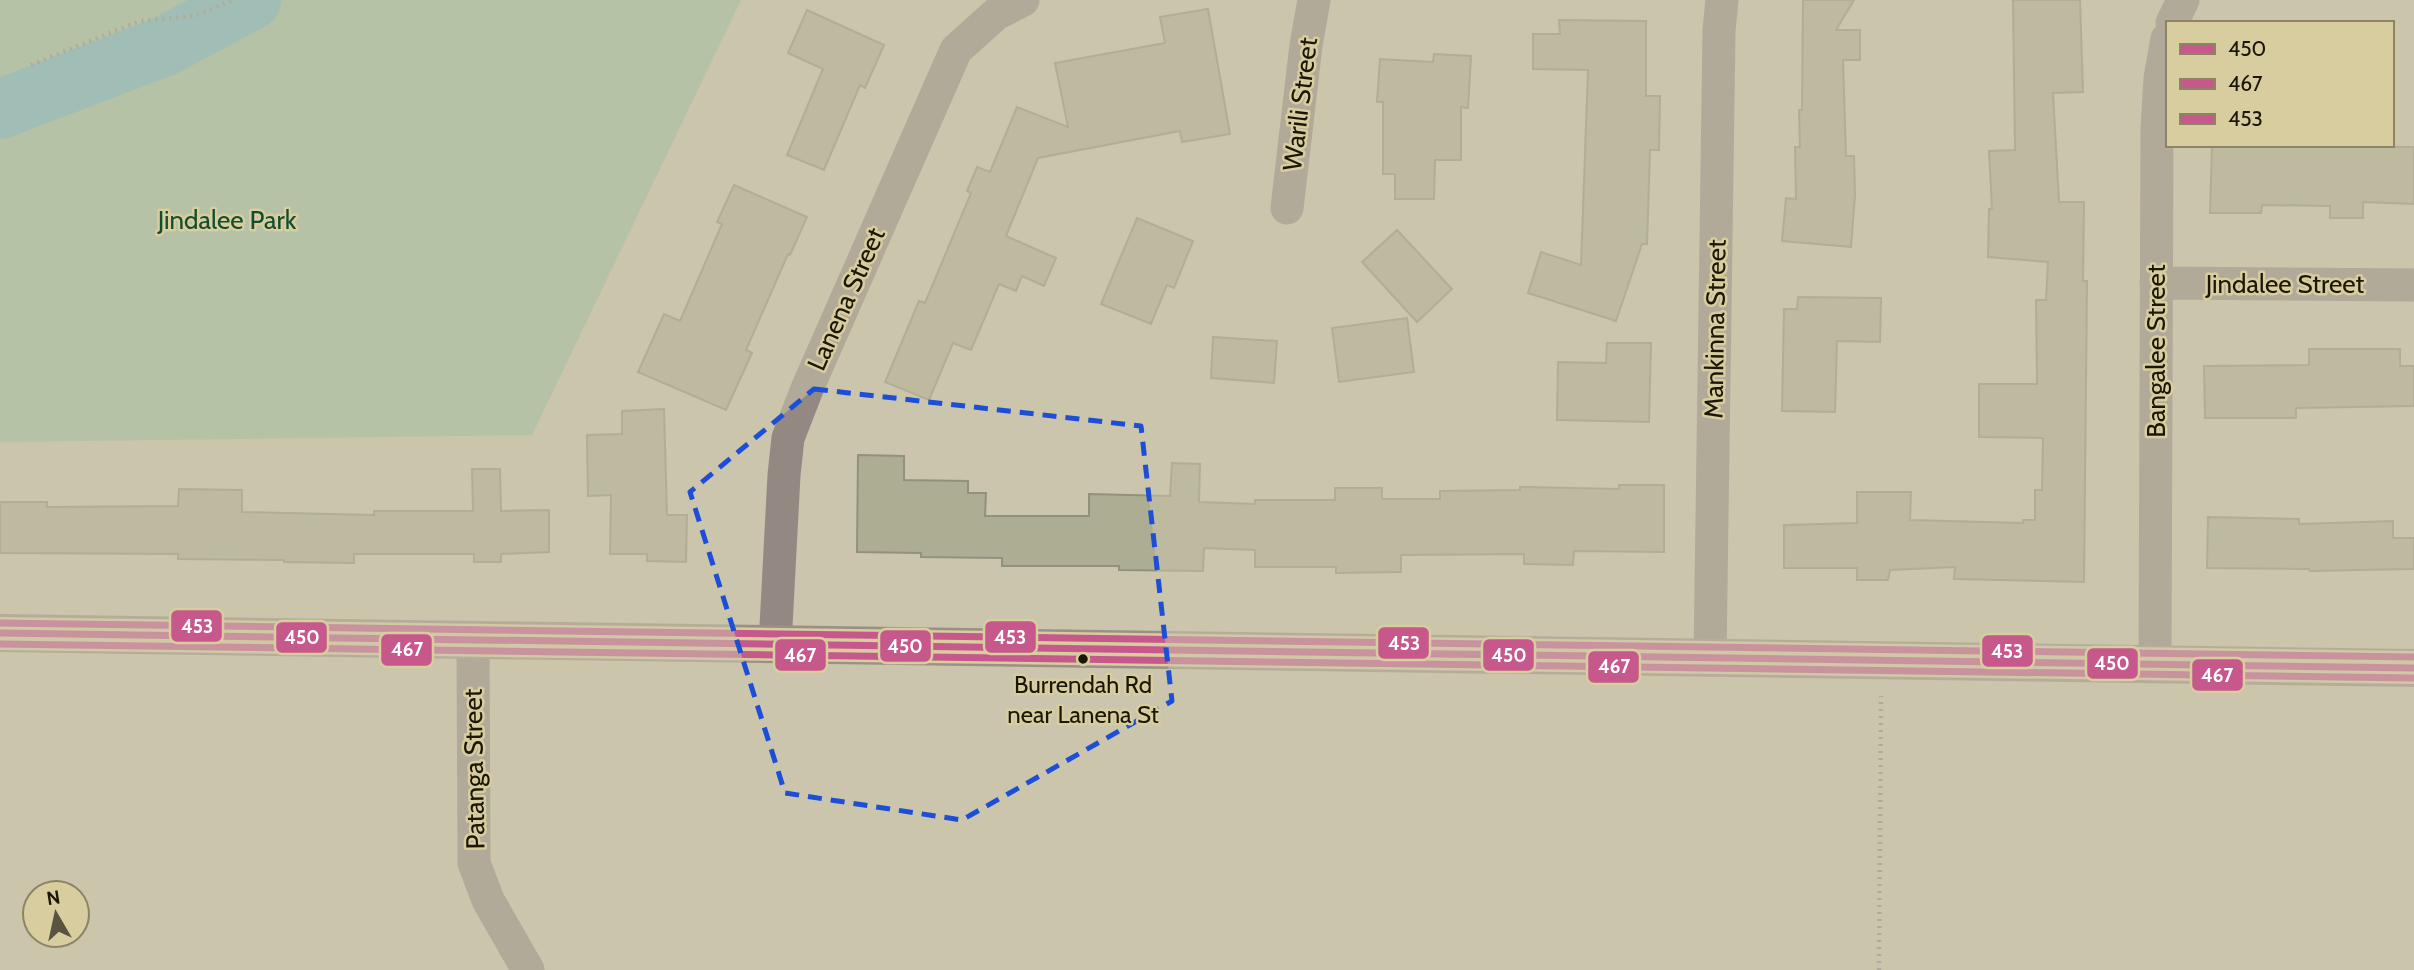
<svg xmlns="http://www.w3.org/2000/svg" width="2414" height="970" font-family="Cabin,sans-serif">
	<style>
		.green { fill: #9cbe9d }
		.lines { fill: none; stroke-linecap: round; stroke-linejoin: round }
		.river { stroke: #6eb7c2; stroke-width: 60 }
		.building { fill: #adad93; stroke: #92917e; stroke-width: 2 }
		.path { stroke: #958d83; stroke-width: 4.5; stroke-dasharray: 2 5; stroke-linecap: butt }
		.street { stroke: #948982; stroke-width: 33 }
		.secondary { stroke: #9b9085; stroke-width: 38 }
		.bus-1-casing { stroke: #d7cd9f; stroke-width: 12 }
		.bus-2-casing { stroke: #d7cd9f; stroke-width: 12 }
		.bus-3-casing { stroke: #d7cd9f; stroke-width: 12 }
		.bus-1 { stroke: #c6588c; stroke-width: 7 }
		.bus-2 { stroke: #c6588c; stroke-width: 7 }
		.bus-3 { stroke: #c6588c; stroke-width: 7 }
		.marked { fill: none; stroke: #1d4ed8; stroke-width: 5; stroke-dasharray: 14 9; stroke-linejoin: round }
		.bus-dot { fill: #1b1706; stroke: #d7cd9f; stroke-width: 2.5 }
		.labels { text-anchor: middle; dominant-baseline: central; stroke-width: 5; stroke-linejoin: round; paint-order: stroke }
		.bus-label { font-size: 24px; fill: #1b1706; stroke: #d7cd9f }
		.street-label { font-size: 26px; fill: #1b1706; stroke: #d7cd9f }
		.park-label { font-size: 26px; fill: #124d2f; stroke: #d7cd9f }
		.line-badge { stroke: #d7cd9f; stroke-width: 2.5 }
		.badge-label { font-size: 19px; text-anchor: middle; font-weight: bold; fill: #fff }
	</style>
	<rect width="100%" height="100%" fill="#cac5ac"/>
	<path class="green" d="M 0,0 L 741,0 L 532,435 L 0,442 Z"/>
	<g class="lines">
		<path class="river" d="M 0,109 L 165,46 L 251,0"/>
	</g>
	<path class="building" d="M 1803,0 L 1854,0 L 1836,30 L 1860,30 L 1860,60 L 1843,60 L 1846,156 L 1854,156 L 1855,195 L 1851,247 L 1782,241 L 1786,198 L 1796,199 L 1795,147 L 1800,147 L 1799,110 L 1802,110 Z
		M 2013,0 L 2080,0 L 2083,92 L 2053,93 L 2059,202 L 2084,202 L 2083,281 L 2087,281 L 2084,582 L 1954,579 L 1955,567 L 1890,570 L 1888,580 L 1857,580 L 1857,568 L 1784,568 L 1784,525 L 1857,523 L 1857,492 L 1911,492 L 1910,520 L 2023,523 L 2023,520 L 2035,520 L 2035,490 L 2042,490 L 2043,438 L 1979,437 L 1979,384 L 2037,384 L 2036,300 L 2046,300 L 2048,262 L 1988,257 L 1989,209 L 1992,209 L 1989,151 L 2015,150 Z
		M 1208,9 L 1230,134 L 1182,142 L 1180,131 L 1038,158 L 1006,236 L 1056,258 L 1044,286 L 1022,276 L 1016,291 L 999,284 L 971,350 L 953,343 L 929,400 L 885,382 L 919,301 L 925,303 L 971,193 L 967,191 L 977,167 L 990,172 L 1017,107 L 1068,127 L 1055,63 L 1165,43 L 1160,17 Z
		M 807,10 L 884,45 L 865,88 L 860,85 L 824,170 L 787,155 L 823,69 L 788,53 Z
		M 1559,20 L 1646,21 L 1646,96 L 1660,96 L 1659,150 L 1650,150 L 1647,244 L 1642,244 L 1616,321 L 1528,293 L 1541,252 L 1581,265 L 1588,70 L 1533,69 L 1533,34 L 1560,34 Z
		M 1434,54 L 1471,56 L 1468,108 L 1461,107 L 1461,160 L 1435,160 L 1434,199 L 1395,199 L 1395,174 L 1383,174 L 1383,102 L 1377,102 L 1380,59 L 1433,62 Z
		M 2212,145 L 2414,147 L 2414,204 L 2363,202 L 2363,218 L 2330,218 L 2330,206 L 2262,205 L 2261,213 L 2210,213 Z
		M 734,185 L 807,217 L 790,255 L 788,254 L 746,350 L 752,353 L 726,410 L 638,372 L 664,314 L 680,321 L 722,224 L 717,222 Z
		M 1137,218 L 1193,241 L 1174,288 L 1167,285 L 1151,324 L 1101,304 Z
		M 1397,230 L 1452,289 L 1417,322 L 1362,262 Z
		M 1798,297 L 1881,298 L 1880,342 L 1837,341 L 1835,412 L 1782,411 L 1784,309 L 1797,309 Z
		M 1407,318 L 1414,372 L 1339,382 L 1332,328 Z
		M 1213,337 L 1277,341 L 1274,383 L 1211,378 Z
		M 1607,343 L 1651,343 L 1649,422 L 1557,420 L 1558,362 L 1606,363 Z
		M 2309,349 L 2400,349 L 2400,366 L 2414,366 L 2414,406 L 2296,408 L 2296,418 L 2205,418 L 2204,366 L 2309,365 Z
		M 664,409 L 667,515 L 687,515 L 686,562 L 647,561 L 647,554 L 610,554 L 611,495 L 588,496 L 587,435 L 622,434 L 622,411 Z
		M 858,455 L 904,456 L 904,480 L 968,481 L 968,493 L 986,493 L 985,516 L 1089,516 L 1089,494 L 1170,496 L 1172,463 L 1200,464 L 1199,502 L 1255,504 L 1255,500 L 1335,500 L 1335,488 L 1382,488 L 1382,499 L 1440,499 L 1440,491 L 1520,490 L 1520,487 L 1619,489 L 1619,485 L 1664,485 L 1664,552 L 1574,551 L 1573,565 L 1524,564 L 1524,554 L 1401,555 L 1401,572 L 1336,573 L 1336,567 L 1255,567 L 1255,550 L 1204,548 L 1203,571 L 1119,570 L 1119,566 L 1002,566 L 1002,558 L 921,557 L 921,553 L 857,552 Z
		M 472,469 L 500,469 L 501,511 L 549,510 L 549,552 L 501,554 L 501,562 L 474,562 L 474,554 L 354,554 L 354,563 L 284,562 L 284,560 L 178,559 L 178,554 L 0,553 L 0,502 L 47,502 L 47,507 L 178,506 L 179,489 L 242,490 L 242,512 L 374,515 L 374,511 L 473,511 Z
		M 2208,517 L 2299,519 L 2299,524 L 2393,521 L 2393,538 L 2414,538 L 2414,569 L 2310,571 L 2309,569 L 2207,568 Z"/>
	<g class="lines">
		<path class="path" d="M 31,65 L 140,21 L 195,16 L 233,0
			M 1879,970 L 1881,696"/>
		<path class="street" d="M 2172,23 L 2183,0
			M 1287,208 L 1306,45 L 1314,0
			M 2156,283 L 2414,285
			M 473,640 L 474,863 L 488,900 L 528,970
			M 775,645 L 784,475 L 788,438 L 807,389 L 956,50 L 996,14 L 1023,0
			M 1710,658 L 1719,30 L 1722,0
			M 2155,664 L 2157,129 L 2160,78 L 2167,39"/>
		<path class="secondary" d="M 0,633 L 2414,668"/>
		<g class="bus-1-casing">
			<path id="bus-1" d="M 0,633 L 2414,668"/>
		</g>
		<g class="bus-2-casing">
			<path id="bus-2" d="M 0,644 L 2414,678"/>
		</g>
		<g class="bus-3-casing">
			<path id="bus-3" d="M 0,623 L 2414,657"/>
		</g>
		<use href="#bus-1" class="bus-1"/>
		<use href="#bus-2" class="bus-2"/>
		<use href="#bus-3" class="bus-3"/>
	</g>
	<path d="M0 0H2414V970H0ZM 814,389 L 1141,426 L 1172,701 L 962,820 L 785,793 L 690,492 Z" fill="#cac5ac" fill-opacity=".55" fill-rule="evenodd"/>
	<path class="marked" d="M 814,389 L 1141,426 L 1172,701 L 962,820 L 785,793 L 690,492 Z"/>
	<circle class="bus-dot" cx="1083" cy="659" r="6"/>
	<g class="labels">
		<g class="bus-label">
			<text x="1083" y="684">Burrendah Rd<tspan x="1083" dy="30">near Lanena St</tspan></text>
		</g>
		<g class="street-label">
			<text transform="translate(1300 104) rotate(-83)">Warili Street</text>
			<text x="2285" y="284">Jindalee Street</text>
			<text transform="translate(846 299) rotate(-66)">Lanena Street</text>
			<text transform="translate(1715 329) rotate(-89)">Mankinna Street</text>
			<text transform="translate(2156 351) rotate(-90)">Bangalee Street</text>
			<text transform="translate(474 769) rotate(-91)">Patanga Street</text>
		</g>
		<g class="park-label">
			<text x="227" y="220">Jindalee Park</text>
		</g>
	</g>
	<g class="line-badge">
		<rect x="170" y="609" width="53" height="34" rx="7" fill="#c6588c"/>
		<rect x="984" y="620" width="53" height="34" rx="7" fill="#c6588c"/>
		<rect x="275" y="621" width="53" height="33" rx="7" fill="#c6588c"/>
		<rect x="1377" y="626" width="53" height="34" rx="7" fill="#c6588c"/>
		<rect x="879" y="629" width="53" height="34" rx="7" fill="#c6588c"/>
		<rect x="380" y="633" width="53" height="34" rx="7" fill="#c6588c"/>
		<rect x="1981" y="634" width="53" height="34" rx="7" fill="#c6588c"/>
		<rect x="1482" y="638" width="53" height="34" rx="7" fill="#c6588c"/>
		<rect x="774" y="638" width="53" height="34" rx="7" fill="#c6588c"/>
		<rect x="2086" y="647" width="53" height="33" rx="7" fill="#c6588c"/>
		<rect x="1587" y="650" width="53" height="34" rx="7" fill="#c6588c"/>
		<rect x="2191" y="658" width="53" height="34" rx="7" fill="#c6588c"/>
	</g>
	<g class="badge-label">
		<text x="197" y="633">453</text>
		<text x="1010" y="644">453</text>
		<text x="302" y="644">450</text>
		<text x="1404" y="650">453</text>
		<text x="905" y="653">450</text>
		<text x="407" y="656">467</text>
		<text x="2007" y="658">453</text>
		<text x="1509" y="662">450</text>
		<text x="800" y="662">467</text>
		<text x="2112" y="670">450</text>
		<text x="1614" y="673">467</text>
		<text x="2217" y="682">467</text>
	</g>
	<rect x="2166" y="21" width="228" height="126" fill="#d7cd9f" stroke="#8c8462" stroke-width="2"/>
	<rect x="2180" y="44" width="35" height="10" fill="#c6588c" stroke="#8c8462" stroke-width="2"/>
	<text x="2228" y="56" font-size="21" fill="#1b1706">450</text>
	<rect x="2180" y="79" width="35" height="10" fill="#c6588c" stroke="#8c8462" stroke-width="2"/>
	<text x="2228" y="91" font-size="21" fill="#1b1706">467</text>
	<rect x="2180" y="114" width="35" height="10" fill="#c6588c" stroke="#8c8462" stroke-width="2"/>
	<text x="2228" y="126" font-size="21" fill="#1b1706">453</text>
	<g transform="translate(56 914) rotate(351)"><circle r="33" fill="#d7cd9f" stroke="#8c8462" stroke-width="2"/>
	<path d="M0-5L12 26L0 18L-12 26Z" fill="#585440"/>
	<text y="-10" font-size="19" font-weight="bold" text-anchor="middle" fill="#1b1706">N</text>
	</g>
</svg>
